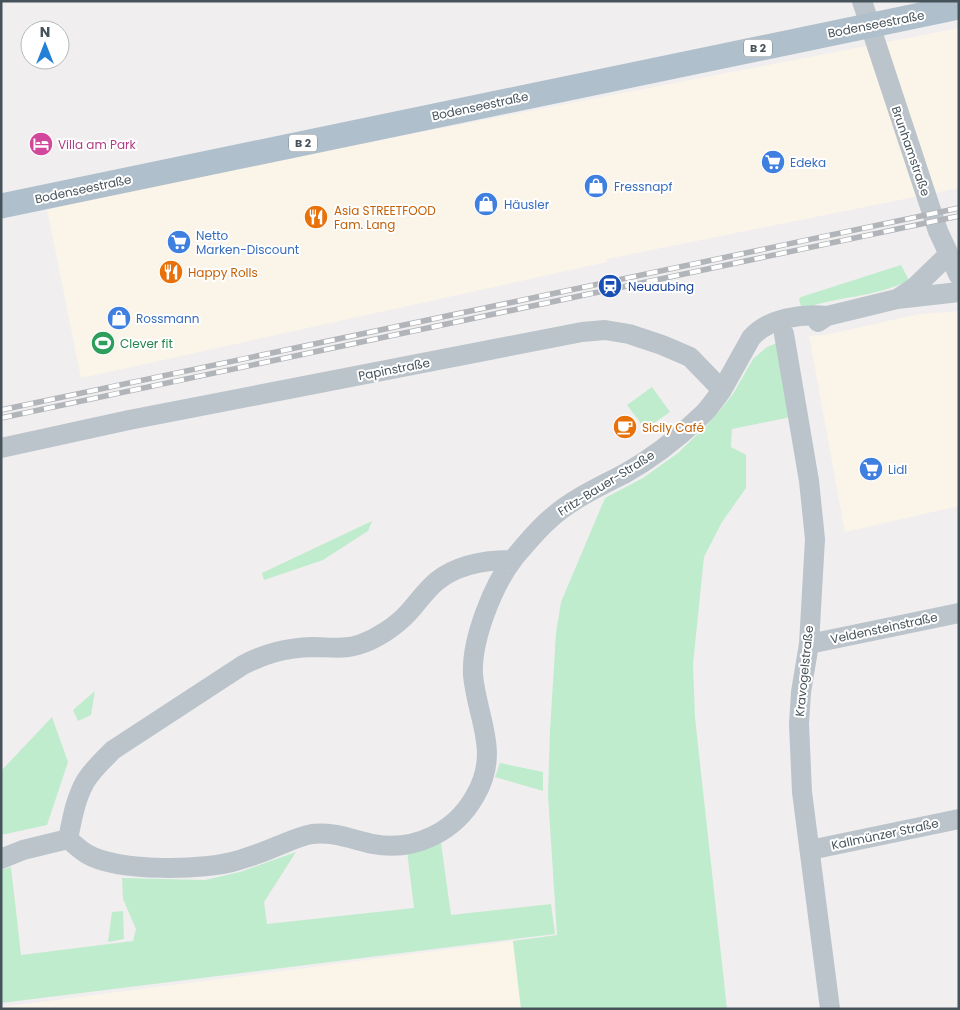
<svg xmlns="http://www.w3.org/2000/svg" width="960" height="1010" font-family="Poppins,sans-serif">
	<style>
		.commercial { fill: #fbf4e8 }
		.green { fill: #bfeccd }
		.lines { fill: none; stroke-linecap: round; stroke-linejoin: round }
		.minor { stroke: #bbc4cb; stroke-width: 20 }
		.major { stroke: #afc0cc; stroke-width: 25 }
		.rail-casing { stroke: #b1b4b8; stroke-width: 5.5 }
		.rail { stroke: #fff; stroke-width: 4; stroke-dasharray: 11; stroke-linecap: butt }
		.labels { text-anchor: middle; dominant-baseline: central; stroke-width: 4; stroke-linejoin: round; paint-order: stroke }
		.shield { fill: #fff; stroke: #7e878c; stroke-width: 1 }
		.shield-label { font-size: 11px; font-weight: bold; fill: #47535b }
		.street-label { font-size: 12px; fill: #47535b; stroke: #fff }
		.hotel-label { font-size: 12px; fill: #b23c85; stroke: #fff; text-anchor: start }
		.shop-label { font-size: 12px; fill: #366cbe; stroke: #fff; text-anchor: start }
		.food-label { font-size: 12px; fill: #c56008; stroke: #fff; text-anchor: start }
		.transit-label { font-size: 12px; fill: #164399; stroke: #fff; text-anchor: start }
		.leisure-label { font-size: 12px; fill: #27864d; stroke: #fff; text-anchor: start }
	</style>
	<rect width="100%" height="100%" fill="#f1eeef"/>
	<path class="commercial" d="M 959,28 L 959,188 L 607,259 L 607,262 L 81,378 L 47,209 L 200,175 Z
		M 959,311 L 959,506 L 845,532 L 809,336 L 825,335 L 919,314 Z
		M 513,941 L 521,1009 L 1,1009 L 1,1007 Z"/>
	<path class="green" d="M 901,265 L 909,280 C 875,298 837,296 802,309 L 799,300 L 801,297 Z
		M 777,343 L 791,417 L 732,429 L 731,447 L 746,455 L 746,488 L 722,522 L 704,557 L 693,664 L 695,718 L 727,1009 L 521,1009 L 513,941 L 557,935 L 548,795 L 550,731 L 556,633 L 561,602 L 605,498 L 643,478 L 678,453 L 707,425 L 721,409 L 733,394 L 753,359 L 767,347 Z
		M 652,387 L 670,412 L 645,429 L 627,405 Z
		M 372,521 L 368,531 L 323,560 L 264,580 L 262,573 Z
		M 95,691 L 91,715 L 78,721 L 73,710 Z
		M 52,717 L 68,762 L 47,825 L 1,835 L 1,771 Z
		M 500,763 L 543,772 L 543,791 L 495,777 Z
		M 441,843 L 451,915 L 551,904 L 555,934 L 1,1003 L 1,870 L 11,867 L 21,955 L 133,941 L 136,929 L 123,899 L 122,878 L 205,880 L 240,872 L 296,852 L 264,902 L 267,924 L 414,908 L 407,851 Z
		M 123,911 L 124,939 L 108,942 L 112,912 Z"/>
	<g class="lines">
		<path class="minor" d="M 862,1 L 938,231 L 959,276
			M 897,299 L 915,287 L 949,254
			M 818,322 L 827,316 L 897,299 L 959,292
			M 784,334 L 809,481 L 815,539 L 809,644 L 801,692 L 799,724 L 802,792 L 830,1009
			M 1,448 L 129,420 L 582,332 L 605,330 L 629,334 L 662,345 L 690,357 L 722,390 L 751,338 C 768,318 803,313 827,316
			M 809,644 L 959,613
			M 68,839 C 74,844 80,850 87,854 C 117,872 206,871 239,860 C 253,856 266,851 280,845 C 290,841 301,836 312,834 C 332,831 354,840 373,844 C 414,852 455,832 475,796 C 501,752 477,719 473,675 C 471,640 493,585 514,558 C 525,545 537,530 550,519 C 569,501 600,486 624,474 C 651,459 678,438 701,416 C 709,409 715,399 722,390
			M 68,839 C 72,820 75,800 85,782 C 92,770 103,760 113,750 L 243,665 C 266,653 286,648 312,647 C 329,647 345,650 361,644 C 378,638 396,626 408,613 C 418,602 426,590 437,581 C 458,564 486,560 512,560
			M 810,850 L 959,819
			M 1,859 L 23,850 L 68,839"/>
		<path class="major" d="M 1,206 L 959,7"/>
		<g class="rail-casing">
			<path id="rail" d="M 1,410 L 959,208
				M 1,418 L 959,216"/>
		</g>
		<use href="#rail" class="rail"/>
	</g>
	<defs>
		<g id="hotel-disc" transform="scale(1.25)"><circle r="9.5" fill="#d1479c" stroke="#fff"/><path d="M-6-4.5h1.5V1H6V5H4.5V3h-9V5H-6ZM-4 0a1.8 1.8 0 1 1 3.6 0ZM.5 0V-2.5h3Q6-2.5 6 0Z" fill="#fff"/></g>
		<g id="supermarket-disc" transform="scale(1.25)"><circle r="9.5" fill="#3f7fe0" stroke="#fff"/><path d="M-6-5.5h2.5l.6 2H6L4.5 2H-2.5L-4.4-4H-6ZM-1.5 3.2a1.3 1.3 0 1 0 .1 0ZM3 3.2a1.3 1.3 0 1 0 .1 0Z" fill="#fff"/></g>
		<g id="shop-disc" transform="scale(1.25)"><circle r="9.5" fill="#3f7fe0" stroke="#fff"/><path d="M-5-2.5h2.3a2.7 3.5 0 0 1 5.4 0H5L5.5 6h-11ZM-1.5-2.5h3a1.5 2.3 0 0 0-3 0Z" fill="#fff"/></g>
		<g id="restaurant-disc" transform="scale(1.25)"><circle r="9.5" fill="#e8710a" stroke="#fff"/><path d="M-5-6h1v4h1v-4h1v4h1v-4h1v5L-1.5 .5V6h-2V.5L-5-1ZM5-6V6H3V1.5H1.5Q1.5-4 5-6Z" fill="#fff"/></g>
		<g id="station-disc" transform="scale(1.25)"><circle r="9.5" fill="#1a4fb4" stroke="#fff"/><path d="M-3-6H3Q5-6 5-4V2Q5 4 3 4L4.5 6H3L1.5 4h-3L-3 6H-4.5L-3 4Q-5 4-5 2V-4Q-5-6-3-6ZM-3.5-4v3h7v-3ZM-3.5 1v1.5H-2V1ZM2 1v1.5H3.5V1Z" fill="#fff"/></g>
		<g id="stadium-disc" transform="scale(1.25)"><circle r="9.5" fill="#2e9e5b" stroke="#fff"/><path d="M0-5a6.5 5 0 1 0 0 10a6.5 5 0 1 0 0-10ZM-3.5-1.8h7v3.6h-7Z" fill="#fff"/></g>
		<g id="cafe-disc" transform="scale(1.25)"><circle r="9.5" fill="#e8710a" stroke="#fff"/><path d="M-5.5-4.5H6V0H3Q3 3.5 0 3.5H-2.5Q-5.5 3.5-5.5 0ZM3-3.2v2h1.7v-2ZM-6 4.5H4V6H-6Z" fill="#fff"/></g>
	</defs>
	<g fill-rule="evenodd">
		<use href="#hotel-disc" x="41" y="144"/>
		<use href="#supermarket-disc" x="773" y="162"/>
		<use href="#shop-disc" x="596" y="186"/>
		<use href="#shop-disc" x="486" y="204"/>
		<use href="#restaurant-disc" x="316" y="217"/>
		<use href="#supermarket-disc" x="179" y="242"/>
		<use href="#restaurant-disc" x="171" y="272"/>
		<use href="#station-disc" x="610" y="286"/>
		<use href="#shop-disc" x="119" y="318"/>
		<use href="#stadium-disc" x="103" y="343"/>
		<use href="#cafe-disc" x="625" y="427"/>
		<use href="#supermarket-disc" x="871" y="469"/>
	</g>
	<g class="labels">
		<g class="shield">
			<rect x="744" y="39.5" width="28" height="17" rx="4"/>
			<rect x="289" y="134.5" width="28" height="17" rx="4"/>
		</g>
		<g class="shield-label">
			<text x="758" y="48">B 2</text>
			<text x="303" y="143">B 2</text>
		</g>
		<g class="street-label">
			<text transform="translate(876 24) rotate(-11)">Bodenseestraße</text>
			<text transform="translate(480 106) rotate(-12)">Bodenseestraße</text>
			<text transform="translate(911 151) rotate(71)">Brunhamstraße</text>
			<text transform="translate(83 189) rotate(-12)">Bodenseestraße</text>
			<text transform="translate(394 369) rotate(-11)">Papinstraße</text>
			<text transform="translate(606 483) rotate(-32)">Fritz-Bauer-Straße</text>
			<text transform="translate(884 628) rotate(-12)">Veldensteinstraße</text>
			<text transform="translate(804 671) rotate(-84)">Kravogelstraße</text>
			<text transform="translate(885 834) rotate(-12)">Kallmünzer Straße</text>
		</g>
		<g class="hotel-label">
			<text x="58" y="144">Villa am Park</text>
		</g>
		<g class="shop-label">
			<text x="790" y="162">Edeka</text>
			<text x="614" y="186">Fressnapf</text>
			<text x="504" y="204">Häusler</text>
			<text x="196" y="235">Netto<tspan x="196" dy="14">Marken-Discount</tspan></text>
			<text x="136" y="318">Rossmann</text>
			<text x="888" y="469">Lidl</text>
		</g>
		<g class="food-label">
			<text x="334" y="210">Asia STREETFOOD<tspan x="334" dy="14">Fam. Lang</tspan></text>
			<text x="188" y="272">Happy Rolls</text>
			<text x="642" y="427">Sicily Café</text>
		</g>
		<g class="transit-label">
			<text x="628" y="286">Neuaubing</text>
		</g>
		<g class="leisure-label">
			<text x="120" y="343">Clever fit</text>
		</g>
	</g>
	<rect width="960" height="1010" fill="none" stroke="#47535b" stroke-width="5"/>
	<g transform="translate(45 45)"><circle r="24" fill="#ffffff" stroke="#b5babd"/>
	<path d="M0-4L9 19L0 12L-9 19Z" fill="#2281d7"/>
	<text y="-8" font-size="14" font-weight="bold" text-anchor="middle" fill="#47535b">N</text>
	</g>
</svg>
